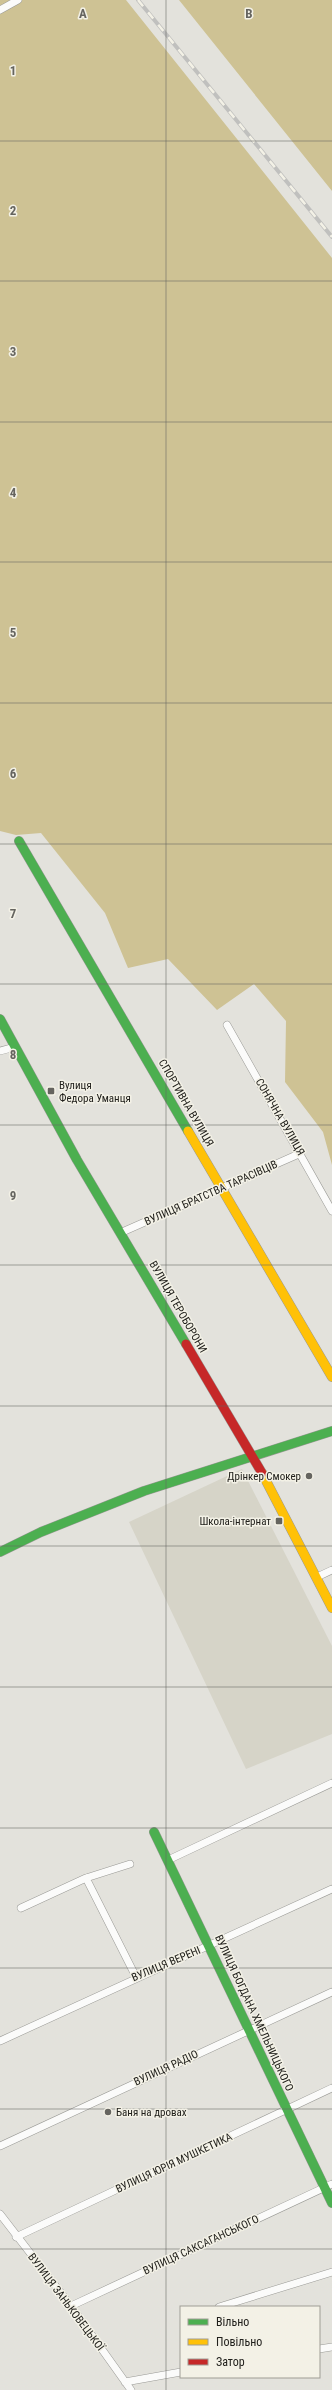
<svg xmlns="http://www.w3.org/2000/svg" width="332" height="2390" font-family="'Roboto Condensed',sans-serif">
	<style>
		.built { fill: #d6d4c8 }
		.forest { fill: #cec294 }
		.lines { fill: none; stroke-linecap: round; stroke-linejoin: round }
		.street-casing { stroke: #9a9a96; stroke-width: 8 }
		.fast-casing { stroke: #9a9a96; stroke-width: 10 }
		.slow-casing { stroke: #9a9a96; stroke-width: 10 }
		.jam-casing { stroke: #9a9a96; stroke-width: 10 }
		.street { stroke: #fbfbfa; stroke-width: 7 }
		.fast { stroke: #4caf50; stroke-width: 9 }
		.slow { stroke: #ffc107; stroke-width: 9 }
		.jam { stroke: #c62828; stroke-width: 9 }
		.rail-casing { stroke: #c0c0be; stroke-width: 4 }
		.rail { stroke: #f3f1e6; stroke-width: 2.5; stroke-dasharray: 8; stroke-linecap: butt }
		.grid { fill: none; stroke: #65645f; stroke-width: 1; stroke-opacity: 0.55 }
		.poi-dot { fill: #65645f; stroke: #f3f1e6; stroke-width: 1.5 }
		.labels { text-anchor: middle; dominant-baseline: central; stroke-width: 3; stroke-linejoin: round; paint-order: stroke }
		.poi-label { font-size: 11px; fill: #21201c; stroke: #f3f1e6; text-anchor: start }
		.street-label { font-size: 11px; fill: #21201c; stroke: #f3f1e6 }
		.grid-label { font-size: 13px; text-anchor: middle; font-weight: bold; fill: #65645f; stroke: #f3f1e6; stroke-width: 3; stroke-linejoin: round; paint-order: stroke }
	</style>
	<rect width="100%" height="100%" fill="#e3e2dc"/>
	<path class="built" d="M 242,1469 L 332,1646 L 332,1734 L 246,1769 L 129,1522 Z"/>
	<path class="forest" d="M 0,0 L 126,0 L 332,258 L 332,1165 L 323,1132 L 285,1082 L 286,1021 L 254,984 L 217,1010 L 168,959 L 128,968 L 105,913 L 41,833 L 16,835 L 0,831 Z
		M 179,0 L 332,0 L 332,191 Z"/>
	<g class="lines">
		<g class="street-casing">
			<path id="street" d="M 0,10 L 18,0
				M 227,1025 L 332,1211
				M 0,1051 L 15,1047
				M 120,1233 L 301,1153
				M 317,1577 L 332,1570
				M 168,1860 L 332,1783
				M 86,1878 L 130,1864
				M 21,1908 L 86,1878 L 136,1977
				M 0,2041 L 332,1889
				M 0,2146 L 332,1992
				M 0,2214 L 71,2306 L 131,2390
				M 16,2237 L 332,2088
				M 71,2306 L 332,2184
				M 219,2307 L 332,2272
				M 319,2349 L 332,2347
				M 125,2382 L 181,2372"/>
		</g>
		<g class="fast-casing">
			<path id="fast" d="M 19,841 L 188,1131
				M 0,1019 L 77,1160 L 186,1344
				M 0,1552 L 41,1532 L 144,1491 L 332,1431
				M 154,1832 L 332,2203"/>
		</g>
		<g class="slow-casing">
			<path id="slow" d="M 188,1131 L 332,1377
				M 262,1473 L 332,1608"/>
		</g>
		<g class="jam-casing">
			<path id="jam" d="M 186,1344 L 262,1473"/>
		</g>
		<use href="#street" class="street"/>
		<use href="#fast" class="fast"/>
		<use href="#slow" class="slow"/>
		<use href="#jam" class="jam"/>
		<g class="rail-casing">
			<path id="rail" d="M 138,0 L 332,237"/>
		</g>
		<use href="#rail" class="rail"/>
	</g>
	<path class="grid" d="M 166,0 L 166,2390M 0,141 L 332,141M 0,281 L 332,281M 0,422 L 332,422M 0,562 L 332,562M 0,703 L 332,703M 0,844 L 332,844M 0,984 L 332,984M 0,1125 L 332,1125M 0,1265 L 332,1265M 0,1406 L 332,1406M 0,1546 L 332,1546M 0,1687 L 332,1687M 0,1828 L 332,1828M 0,1968 L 332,1968M 0,2109 L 332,2109M 0,2249 L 332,2249"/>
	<g class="poi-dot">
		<rect x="47" y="1087" width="8" height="8" rx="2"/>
		<circle cx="309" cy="1476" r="4"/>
		<rect x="275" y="1517" width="8" height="8" rx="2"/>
		<circle cx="108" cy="2112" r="4"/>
	</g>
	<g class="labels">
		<g class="poi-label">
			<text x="59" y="1085">Вулиця<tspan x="59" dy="13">Федора Уманця</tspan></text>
			<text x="301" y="1476" text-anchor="end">Дрінкер Смокер</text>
			<text x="271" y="1521" text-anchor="end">Школа-інтернат</text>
			<text x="116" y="2112">Баня на дровах</text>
		</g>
		<g class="street-label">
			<text transform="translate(186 1103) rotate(60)">СПОРТИВНА ВУЛИЦЯ</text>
			<text transform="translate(280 1117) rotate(60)">СОНЯЧНА ВУЛИЦЯ</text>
			<text transform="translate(211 1193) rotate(-24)">ВУЛИЦЯ БРАТСТВА ТАРАСІВЦІВ</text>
			<text transform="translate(178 1307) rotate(60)">ВУЛИЦЯ ТЕРОБОРОНИ</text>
			<text transform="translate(166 1964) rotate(-23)">ВУЛИЦЯ ВЕРЕНІ</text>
			<text transform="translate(254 2013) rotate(65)">ВУЛИЦЯ БОГДАНА ХМЕЛЬНИЦЬКОГО</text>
			<text transform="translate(166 2068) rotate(-25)">ВУЛИЦЯ РАДІО</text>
			<text transform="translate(174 2163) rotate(-25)">ВУЛИЦЯ ЮРІЯ МУШКЕТИКА</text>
			<text transform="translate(201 2245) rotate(-25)">ВУЛИЦЯ САКСАГАНСЬКОГО</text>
			<text transform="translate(66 2302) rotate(53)">ВУЛИЦЯ ЗАНЬКОВЕЦЬКОЇ</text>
		</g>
	</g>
	<g class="grid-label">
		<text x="83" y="18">A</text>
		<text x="249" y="18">B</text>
		<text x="13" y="75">1</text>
		<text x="13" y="215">2</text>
		<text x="13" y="356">3</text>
		<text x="13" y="497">4</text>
		<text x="13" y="637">5</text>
		<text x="13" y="778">6</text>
		<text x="13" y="918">7</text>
		<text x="13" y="1059">8</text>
		<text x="13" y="1200">9</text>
	</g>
	<rect x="180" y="2306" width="140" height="72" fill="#f3f1e6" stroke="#9f9d95"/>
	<rect x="188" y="2319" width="20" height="6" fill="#4caf50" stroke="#9f9d95"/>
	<text x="216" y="2326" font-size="12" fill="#21201c">Вільно</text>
	<rect x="188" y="2339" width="20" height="6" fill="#ffc107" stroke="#9f9d95"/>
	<text x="216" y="2346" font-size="12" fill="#21201c">Повільно</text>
	<rect x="188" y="2359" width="20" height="6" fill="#c62828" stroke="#9f9d95"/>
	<text x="216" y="2366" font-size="12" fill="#21201c">Затор</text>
</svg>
